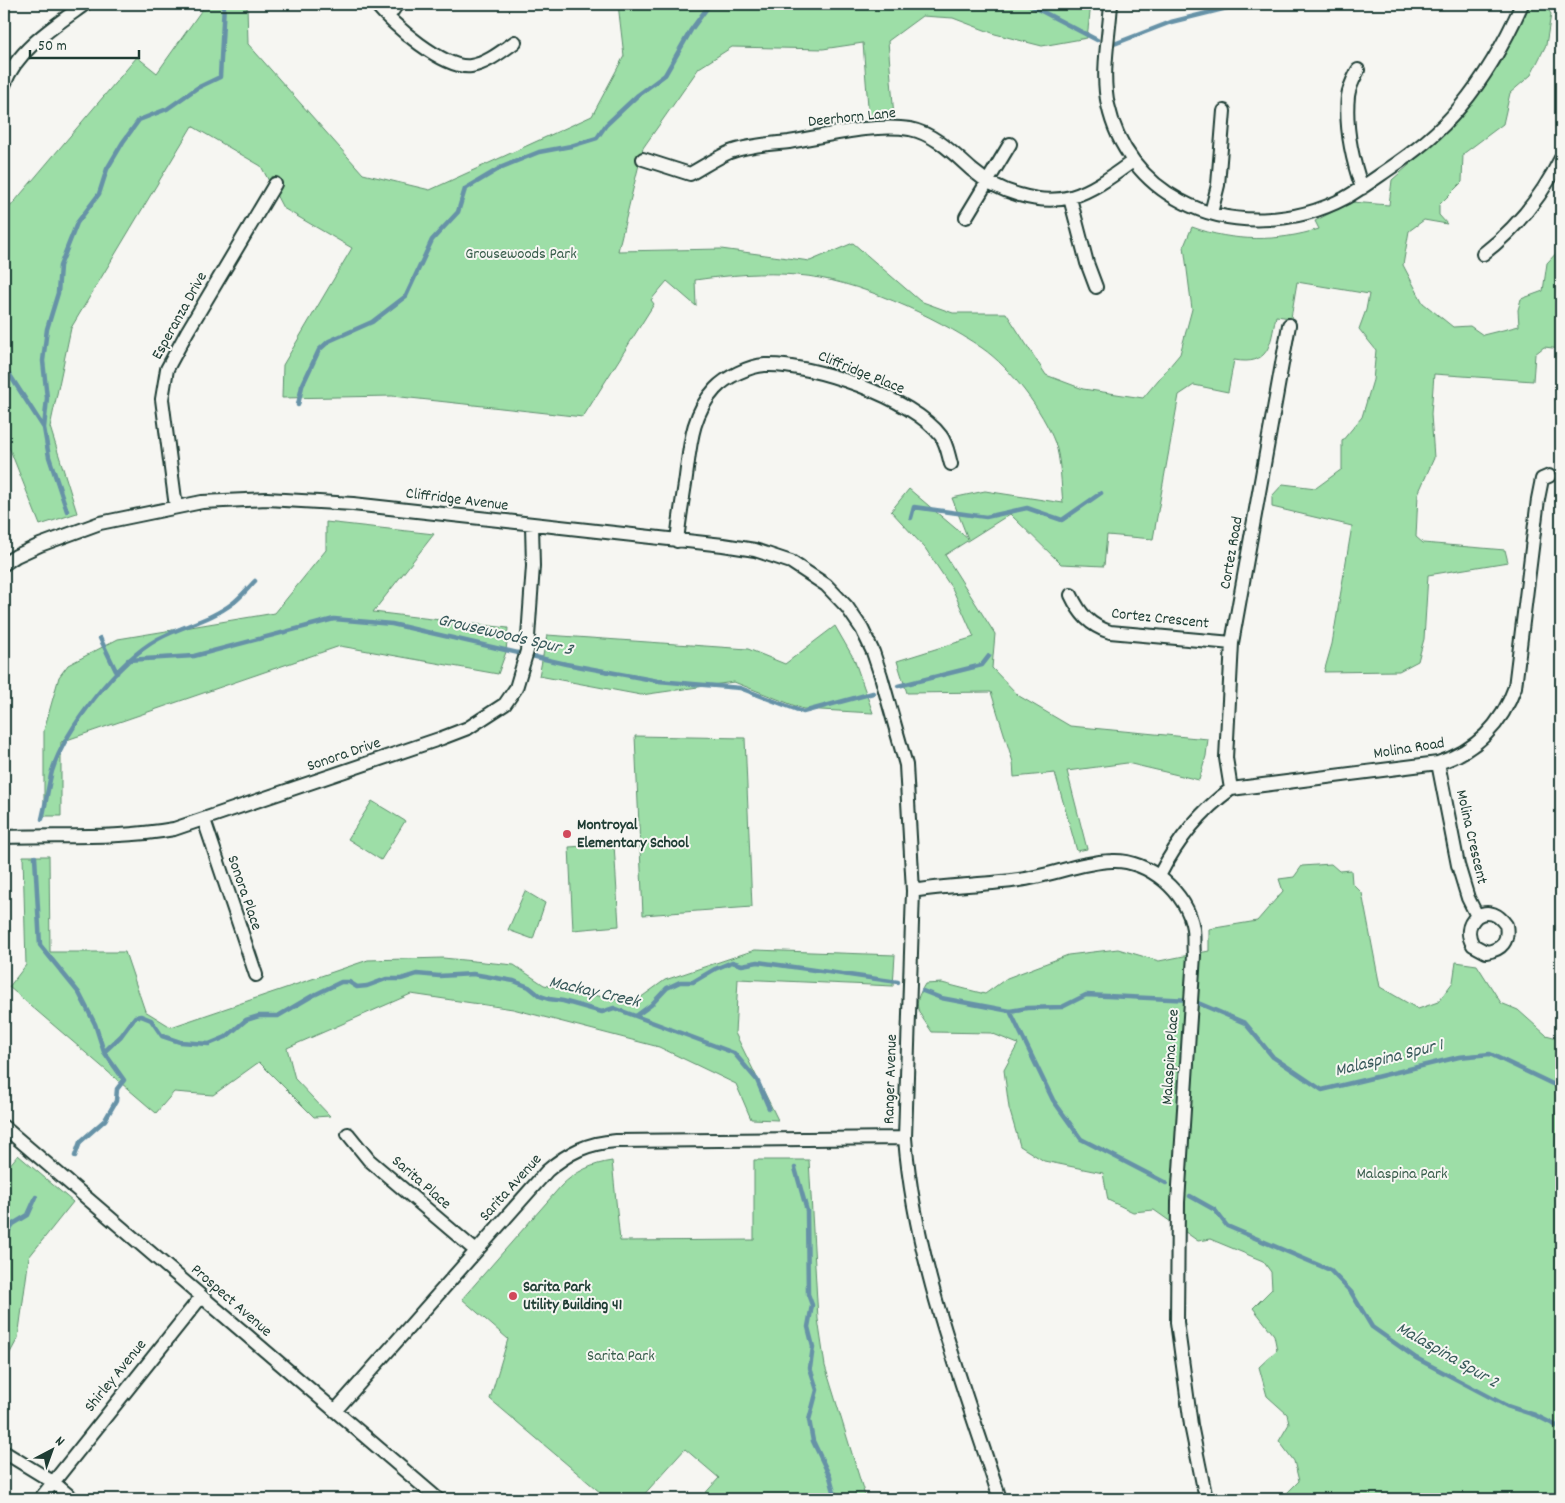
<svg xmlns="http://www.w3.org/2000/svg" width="1565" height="1503" font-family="Dekko,sans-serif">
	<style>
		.green { fill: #9ddea7; stroke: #5e8e6e }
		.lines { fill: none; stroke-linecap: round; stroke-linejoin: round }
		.stream { stroke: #6692a7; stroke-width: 4.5 }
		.street-casing { stroke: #1f3d34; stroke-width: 16 }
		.street { stroke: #f6f6f2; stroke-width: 12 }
		.poi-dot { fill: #d1495b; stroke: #f6f6f2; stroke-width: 2 }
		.labels { text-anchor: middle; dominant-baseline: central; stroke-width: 4; stroke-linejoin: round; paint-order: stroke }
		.street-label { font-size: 16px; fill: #1f3d34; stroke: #f6f6f2 }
		.park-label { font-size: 16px; fill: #385d4b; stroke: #f6f6f2 }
		.poi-label { font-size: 16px; font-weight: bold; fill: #1f3d34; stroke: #f6f6f2; text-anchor: start }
		.water-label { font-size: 18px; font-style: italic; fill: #37595a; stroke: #f6f6f2 }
	</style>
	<rect width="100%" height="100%" fill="#f6f6f2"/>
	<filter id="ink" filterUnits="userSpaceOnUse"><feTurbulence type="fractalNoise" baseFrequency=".02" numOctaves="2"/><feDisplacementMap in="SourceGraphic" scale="10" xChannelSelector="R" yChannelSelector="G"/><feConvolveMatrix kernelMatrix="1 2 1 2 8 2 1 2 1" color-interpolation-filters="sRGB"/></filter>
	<g filter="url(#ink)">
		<path class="green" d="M 206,4 L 247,4 L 248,44 L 363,174 L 430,190 L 592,116 L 624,56 L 618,4 L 1091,4 L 1087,38 L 1042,46 L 995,34 L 953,18 L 922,16 L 888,41 L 894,117 L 869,119 L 863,43 L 823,49 L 732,47 L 699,68 L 643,148 L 618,251 L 721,249 L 810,261 L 853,243 L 920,301 L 953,313 L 1006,313 L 1046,375 L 1083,389 L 1143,398 L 1180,354 L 1192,309 L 1184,246 L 1192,227 C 1233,242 1277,242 1319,229 L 1315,221 L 1351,202 L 1389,205 L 1392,180 L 1450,129 L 1500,64 L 1528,8 L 1535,4 L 1545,4 L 1551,14 L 1546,45 L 1531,75 L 1510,93 L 1503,124 L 1463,154 L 1462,182 L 1439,205 L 1439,215 L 1447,224 L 1424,220 L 1409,231 L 1403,265 L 1423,303 L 1453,327 L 1470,326 L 1483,335 L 1519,326 L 1518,310 L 1521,299 L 1543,291 L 1547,263 L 1561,248 L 1561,349 L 1544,347 L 1535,354 L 1533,381 L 1434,374 L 1431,414 L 1434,458 L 1418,494 L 1416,537 L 1423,543 L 1505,550 L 1508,562 L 1428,575 L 1424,639 L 1418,661 L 1399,671 L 1324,672 L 1332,644 L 1352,526 L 1272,507 L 1272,496 L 1283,484 L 1316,488 L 1342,469 L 1342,441 L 1362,417 L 1373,380 L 1376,350 L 1359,329 L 1366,310 L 1369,294 L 1297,282 L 1291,318 L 1276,316 C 1270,345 1270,366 1234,360 L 1228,392 L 1194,385 L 1179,395 L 1153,539 L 1107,535 L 1104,566 L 1061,564 L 1010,514 L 945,555 L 995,634 L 992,668 L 1019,696 L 1070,726 L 1208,739 L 1206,756 L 1199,780 L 1127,763 L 1067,771 L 1087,849 L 1077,851 L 1055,773 L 1014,777 L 1013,762 L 991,692 L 907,693 L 897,661 L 974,637 L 953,590 L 925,548 L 891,511 L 909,489 L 968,539 L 952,498 L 985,491 L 1063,503 C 1061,486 1061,458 1055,443 C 1043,411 1011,368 982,348 C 935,316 855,279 797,275 C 762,272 730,275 695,280 L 696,306 L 667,281 L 651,300 L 654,304 L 583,417 L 392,396 L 282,398 L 283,365 L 352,248 L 283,208 L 261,166 L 192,126 L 71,328 L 50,427 L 77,513 L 40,525 L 7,442 L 4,442 L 4,214 L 137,57 L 157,73 Z
			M 326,522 L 434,534 L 373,612 L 508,628 L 506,652 L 498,674 L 340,646 L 61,742 L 61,816 L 44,816 L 44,730 L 59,677 L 68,665 L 118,639 L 275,613 L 326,550 Z
			M 835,626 L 854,659 L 873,713 L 803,709 L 734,682 L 641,695 L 539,676 L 547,635 L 748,649 L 785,664 Z
			M 635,736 L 745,738 L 752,907 L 643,915 Z
			M 372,801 L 405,821 L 381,860 L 348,839 Z
			M 614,844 L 619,926 L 573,930 L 569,847 Z
			M 23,856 L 49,856 L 50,952 L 125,952 L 145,1011 L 171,1027 L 368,960 L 443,958 L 514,965 L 544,985 L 633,1003 L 665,980 L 755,950 L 895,955 L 893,986 L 738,979 L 735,1033 L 778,1120 L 751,1119 L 736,1084 L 659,1047 L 513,1009 L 411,994 L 287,1048 L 295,1079 L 330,1116 L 314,1117 L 259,1062 L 213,1095 L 174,1092 L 156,1113 L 9,987 L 26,965 Z
			M 1331,864 L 1339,871 L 1351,870 L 1352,883 L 1362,893 L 1380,987 L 1418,1009 L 1438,1002 L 1453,982 L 1456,962 L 1477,965 L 1501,1003 L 1518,1010 L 1546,1035 L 1561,1039 L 1561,1499 L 1281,1499 L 1299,1481 L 1294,1461 L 1279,1441 L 1289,1424 L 1287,1414 L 1267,1396 L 1259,1367 L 1277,1350 L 1274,1335 L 1253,1308 L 1272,1289 L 1271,1272 L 1263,1261 L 1210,1239 L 1198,1241 L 1154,1210 L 1133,1212 L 1108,1200 L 1103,1173 L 1044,1161 L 1020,1146 L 1009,1108 L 1004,1070 L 1018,1044 L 991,1033 L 932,1032 C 918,1011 911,1007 925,984 L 942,983 L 985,994 L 1007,978 L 1068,955 L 1118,949 L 1159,961 L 1209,951 L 1209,929 L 1257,921 L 1283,891 L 1279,879 L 1294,877 L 1302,866 Z
			M 525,891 L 545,903 L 533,939 L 508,930 Z
			M 18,1155 L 73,1202 L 29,1257 L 18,1338 L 4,1364 L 4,1172 Z
			M 754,1160 L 809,1160 L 818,1319 L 825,1366 L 866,1499 L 700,1499 L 719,1478 L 685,1449 L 640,1499 L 608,1499 L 490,1399 L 508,1339 L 462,1299 L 561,1186 C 576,1171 592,1164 612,1161 L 620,1241 L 754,1240 Z"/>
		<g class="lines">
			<path class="stream" d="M 1028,4 L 1097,40
				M 1109,46 L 1171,22 L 1243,4
				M 4,366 L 44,428
				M 298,405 L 302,386 L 319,350 L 329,341 L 372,322 L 406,296 L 432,240 L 458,212 L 465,189 L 502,167 L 539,152 L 571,146 L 597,138 L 606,125 L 638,95 L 665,75 L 691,30 L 710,4
				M 67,511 L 49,457 L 44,428 L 47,398 L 43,361 L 47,329 L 58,293 L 60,266 L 77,223 L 99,194 L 107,169 L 123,142 L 139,120 L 167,109 L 197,88 L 220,77 L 224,4
				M 911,518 L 914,507 L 986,517 L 1027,508 L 1062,520 L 1101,493
				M 100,638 L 117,673
				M 128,660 L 194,656 L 334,619 L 392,624 L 566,664 L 658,681 L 740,688 L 803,712 L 873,693
				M 898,686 L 982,665 L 989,656
				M 42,819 C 46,803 48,787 52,771 C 66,728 118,661 158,639 C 182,626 211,620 233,603 C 241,597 248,588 255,581
				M 35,857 L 40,945 L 79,993 L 95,1024 L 104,1052
				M 923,991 L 941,998 L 1010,1011 L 1027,1008 L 1062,1007 L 1086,995 L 1191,1000 L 1245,1023 L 1273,1057 L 1322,1090 L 1459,1057 L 1490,1054 L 1561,1088
				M 1010,1011 L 1053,1100 L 1081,1139 L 1166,1183
				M 636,1016 L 651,1005 L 667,988 L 680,982 L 693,982 L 715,969 L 732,962 L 742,965 L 758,962 L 898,982
				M 75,1156 L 80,1142 L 105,1120 L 116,1101 L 117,1089 L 124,1080 L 104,1052 L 121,1036 L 135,1017 L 141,1016 L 151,1020 L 162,1036 L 180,1042 L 209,1044 L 226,1037 L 246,1020 L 259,1016 L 278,1016 L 312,996 L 341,982 L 349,982 L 357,987 L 367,986 L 386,979 L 401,979 L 417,974 L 439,976 L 473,974 L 514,981 L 529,987 L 540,996 L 549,999 L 563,1001 L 602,1012 L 614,1008 L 734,1053 L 757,1080 L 769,1108
				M 795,1168 L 807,1211 L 808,1294 L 812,1305 L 808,1327 L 813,1347 L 810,1368 L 817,1390 L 809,1420 L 813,1441 L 830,1477 L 836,1499
				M 1190,1196 L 1215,1210 L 1227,1226 L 1330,1270 L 1351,1292 L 1372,1327 L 1416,1358 L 1507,1406 L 1535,1415 L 1557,1426
				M 4,1238 L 13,1224 L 28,1215 L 36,1197"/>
			<g class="street-casing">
				<path id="street" d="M 376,4 C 391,24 445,70 471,66 C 488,63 502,51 515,42
					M 1111,4 C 1109,37 1101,72 1108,105 C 1117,147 1144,182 1181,201 C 1230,228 1296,224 1345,198 C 1359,190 1373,180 1386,171 C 1414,152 1439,133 1460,107 C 1486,76 1506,40 1522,4
					M 388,17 L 397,4
					M 1358,70 C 1354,78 1349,87 1348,96 C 1345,126 1352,159 1362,188
					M 4,85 C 16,50 56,25 85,4
					M 643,159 L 690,174 C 703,167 716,158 730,152 C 748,145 771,144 789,142 C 826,136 874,123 910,129 C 935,134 954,154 972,170 C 996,191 1039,206 1071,197 C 1093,191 1115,174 1133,161
					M 1070,198 L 1087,263 L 1096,287
					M 1211,213 L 1218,185 L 1224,111
					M 966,217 L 1010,144
					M 1483,254 C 1517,228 1542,196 1561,158
					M 176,507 L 162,399 L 167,369 L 187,332 L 275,184
					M 677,541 C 679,522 682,503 685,484 C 690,450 690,416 715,389 C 726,377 749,366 765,365 C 811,363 913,398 941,436 C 947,444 948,454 951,464
					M 4,564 L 16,556 L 40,545 L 100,523 L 202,502 L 267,499 L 353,504 L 723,545 L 755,550 L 791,562 L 826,585 L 847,607 L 862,629 L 873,652 L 881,676 L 906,765 L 913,891 L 905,1138 C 915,1263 962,1381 1000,1499
					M 1071,595 C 1080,614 1089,625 1110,632 L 1232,643
					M 1438,763 L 1458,865 L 1468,898 L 1477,916 C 1489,909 1499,915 1506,925 C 1509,941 1502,950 1486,952 L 1473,945 C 1467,935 1467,925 1477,916
					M 1231,789 L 1226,758 L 1232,643 L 1289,325
					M 204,820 L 256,975
					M 4,837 C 61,835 118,839 174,829 L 442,738 L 468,728 L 505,704 L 516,688 L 527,651 L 533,566 L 532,525
					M 1159,876 C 1177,841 1199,812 1231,789 L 1438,763 C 1476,751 1502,724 1515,687 L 1538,499 L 1542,479 L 1549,476
					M 913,891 C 948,885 984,885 1019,880 C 1050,876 1081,862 1112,861 C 1148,859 1188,893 1193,929 C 1194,937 1193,946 1194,955 L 1178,1202 L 1177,1322 L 1191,1425 L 1206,1499
					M 4,1127 L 438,1499
					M 348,1134 L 369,1160 L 476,1251
					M 335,1411 L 547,1171 C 569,1152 588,1143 616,1141 L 905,1138
					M 4,1452 L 53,1482 L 73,1499
					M 40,1499 L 201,1297"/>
			</g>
			<use href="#street" class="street"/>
		</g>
	</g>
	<g class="poi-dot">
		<circle cx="567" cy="834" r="5"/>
		<circle cx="513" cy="1296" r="5"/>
	</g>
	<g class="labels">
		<g class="street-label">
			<text transform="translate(852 118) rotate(-6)">Deerhorn Lane</text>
			<text transform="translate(180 316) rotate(-61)">Esperanza Drive</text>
			<text transform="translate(861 373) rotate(22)">Cliffridge Place</text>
			<text transform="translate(457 500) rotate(7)">Cliffridge Avenue</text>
			<text transform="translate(1232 553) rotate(-80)">Cortez Road</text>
			<text transform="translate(1160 619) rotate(6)">Cortez Crescent</text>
			<text transform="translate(1409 749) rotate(-9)">Molina Road</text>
			<text transform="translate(344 755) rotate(-19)">Sonora Drive</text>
			<text transform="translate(1471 837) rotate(77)">Molina Crescent</text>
			<text transform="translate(244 893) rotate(71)">Sonora Place</text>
			<text transform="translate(1171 1057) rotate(-86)">Malaspina Place</text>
			<text transform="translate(891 1079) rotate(-88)">Ranger Avenue</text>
			<text transform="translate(421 1183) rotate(41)">Sarita Place</text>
			<text transform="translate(511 1188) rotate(-48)">Sarita Avenue</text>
			<text transform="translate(231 1301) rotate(41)">Prospect Avenue</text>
			<text transform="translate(116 1376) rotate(-51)">Shirley Avenue</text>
		</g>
		<g class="park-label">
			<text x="521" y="254">Grousewoods Park</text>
			<text x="1402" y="1174">Malaspina Park</text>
			<text x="621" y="1356">Sarita Park</text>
		</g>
		<g class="poi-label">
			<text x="577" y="825">Montroyal<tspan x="577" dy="18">Elementary School</tspan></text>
			<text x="523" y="1287">Sarita Park<tspan x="523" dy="18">Utility Building 41</tspan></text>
		</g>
		<g class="water-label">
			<text transform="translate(505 636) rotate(13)">Grousewoods Spur 3</text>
			<text transform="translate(594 993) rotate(13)">Mackay Creek</text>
			<text transform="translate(1389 1059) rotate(-14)">Malaspina Spur 1</text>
			<text transform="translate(1447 1356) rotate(30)">Malaspina Spur 2</text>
		</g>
	</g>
	<rect width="1565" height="1503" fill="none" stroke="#f6f6f2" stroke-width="20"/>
	<rect x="10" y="10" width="1545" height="1483" fill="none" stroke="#1f3d34" stroke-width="2" filter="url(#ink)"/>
	<g transform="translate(52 1450) rotate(41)" stroke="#f6f6f2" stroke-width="4" paint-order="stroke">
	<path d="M0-4L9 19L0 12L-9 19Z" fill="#1f3d34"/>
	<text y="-8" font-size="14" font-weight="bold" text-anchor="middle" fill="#1f3d34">N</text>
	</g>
	<path d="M30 50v8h109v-8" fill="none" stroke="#1f3d34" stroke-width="2.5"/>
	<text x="38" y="50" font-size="15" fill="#1f3d34" stroke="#f6f6f2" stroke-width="4" paint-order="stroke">50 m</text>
</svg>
